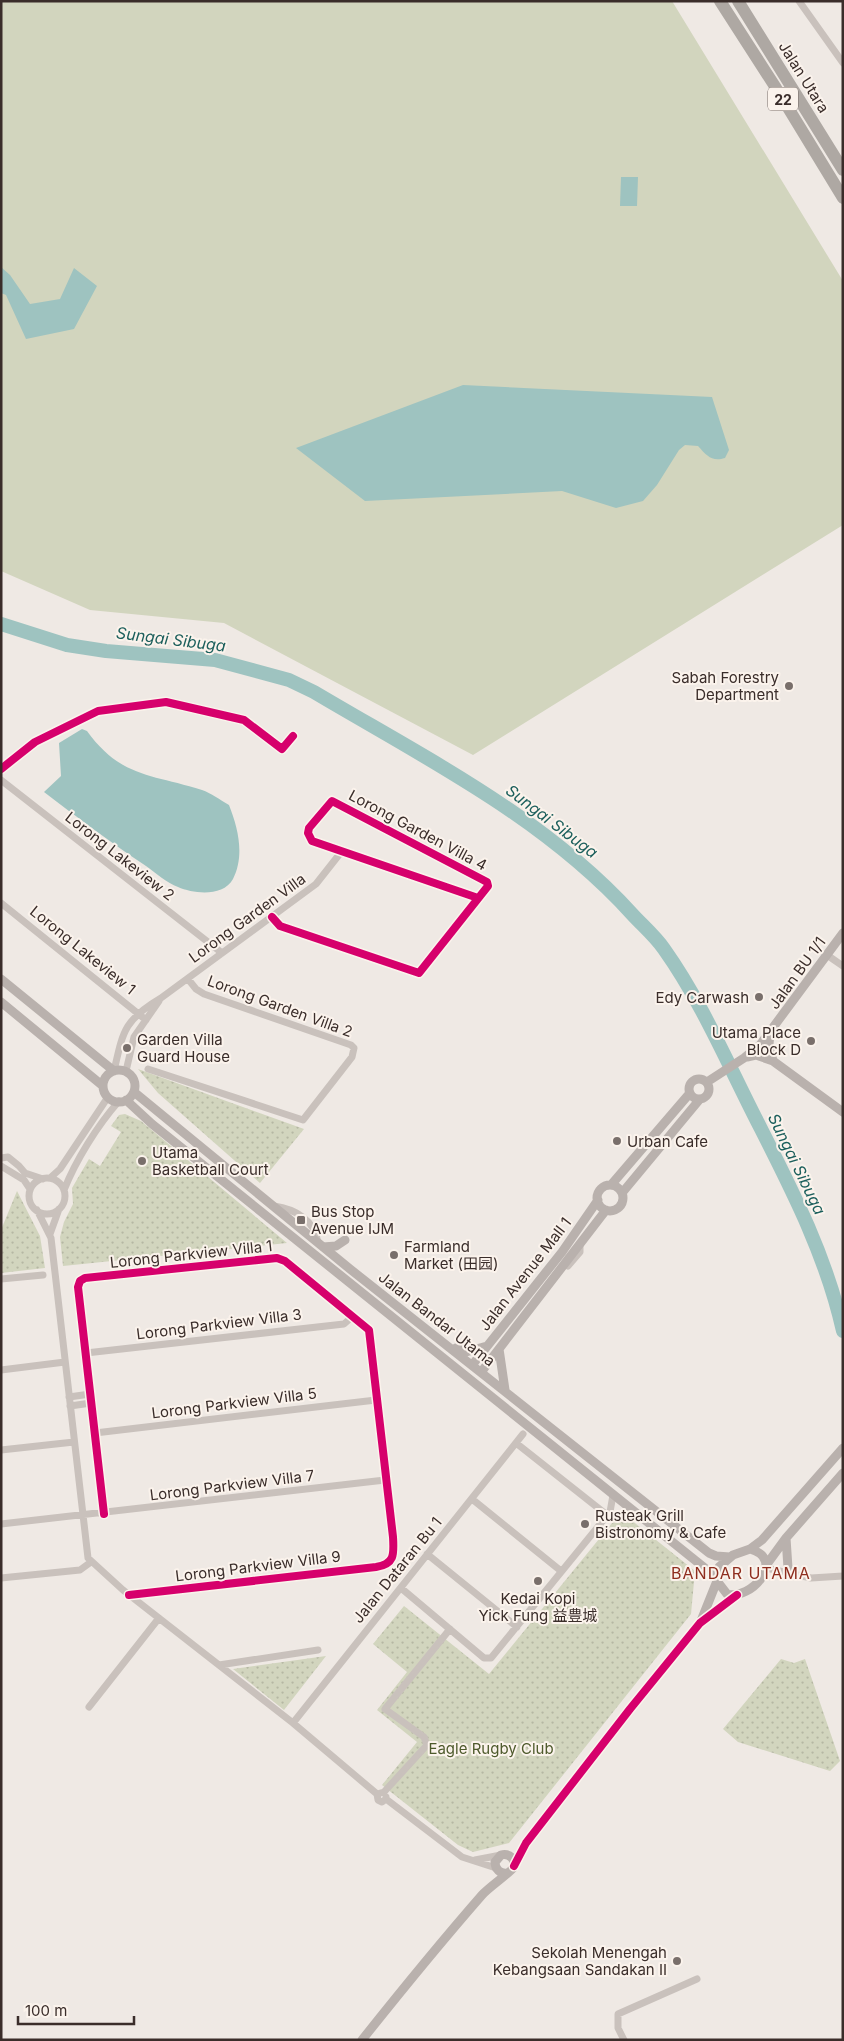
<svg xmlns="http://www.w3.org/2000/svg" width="844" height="2041" font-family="Inter,'Noto Sans SC',sans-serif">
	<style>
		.grass { fill: #d2d5be }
		.park { fill: url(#park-dots) }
		.water { fill: #9ec3c0 }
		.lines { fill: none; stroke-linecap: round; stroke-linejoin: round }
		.river { stroke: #9ec3c0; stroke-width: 14 }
		.street { stroke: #c9c1bc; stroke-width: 7 }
		.secondary { stroke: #b9b1ad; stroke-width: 9 }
		.highway { stroke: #aea8a3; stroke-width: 12 }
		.cycleway-casing { stroke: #fbf3ec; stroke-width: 11 }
		.cycleway { stroke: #d6006c; stroke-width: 8 }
		.poi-dot { fill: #796f6b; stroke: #fbf3ec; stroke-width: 2 }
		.labels { text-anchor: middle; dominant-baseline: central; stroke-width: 4; stroke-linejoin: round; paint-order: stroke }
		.shield { fill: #fbf3ec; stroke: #746864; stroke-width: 1 }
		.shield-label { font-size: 14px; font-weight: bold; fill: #3a2d2a }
		.street-label { font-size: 15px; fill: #3a2d2a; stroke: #fbf3ec }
		.poi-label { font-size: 15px; fill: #3a2d2a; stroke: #fbf3ec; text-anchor: start }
		.park-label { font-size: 15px; fill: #4e5a2c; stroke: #fbf3ec }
		.water-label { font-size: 16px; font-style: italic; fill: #1c5f5c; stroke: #fbf3ec }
		.neighbourhood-label { font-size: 16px; letter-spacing: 1px; fill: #8e2d1e; stroke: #fbf3ec }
	</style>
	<defs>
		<pattern id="park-dots" width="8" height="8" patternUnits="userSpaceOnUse" patternTransform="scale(1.25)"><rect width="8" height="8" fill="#d2d5be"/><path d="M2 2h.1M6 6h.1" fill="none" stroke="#b5b7a3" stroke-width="1.8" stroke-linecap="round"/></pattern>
	</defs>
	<rect width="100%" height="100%" fill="#efe9e4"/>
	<path class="grass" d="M 1,1 L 672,1 L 843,281 L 843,525 L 473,755 L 224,623 L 90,610 L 1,571 Z"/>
	<path class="park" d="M 138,1069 L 304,1129 L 260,1183 L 158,1093 Z
		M 125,1114 L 141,1121 L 287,1243 L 63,1266 L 60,1237 L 64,1222 L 73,1204 L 72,1188 L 89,1159 L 100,1166 L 121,1132 L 111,1126 L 119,1115 Z
		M 17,1191 L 40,1236 L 45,1268 L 1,1273 L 1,1230 Z
		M 621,1512 L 695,1571 L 691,1614 L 509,1843 L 473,1852 L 458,1845 L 382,1785 L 417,1742 L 377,1710 L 407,1672 L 373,1644 L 404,1606 L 489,1674 Z
		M 326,1656 L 284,1710 L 233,1669 Z
		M 781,1659 L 794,1663 L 805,1659 L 840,1761 L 830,1771 L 738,1742 L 723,1729 Z"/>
	<path class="water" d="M 621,177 L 638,177 L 637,206 L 620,206 Z
		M 1,267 L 10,275 L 30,304 L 60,299 L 74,268 L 97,286 L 74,329 L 26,339 L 6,295 L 1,293 Z
		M 463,385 L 712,397 L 729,450 L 725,458 C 712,462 707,456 698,446 L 685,445 L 679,450 L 657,485 L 643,501 L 616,508 L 562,491 L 365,501 L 296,448 Z
		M 82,729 L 87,731 C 121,778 152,774 202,790 C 211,793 220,800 229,805 C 238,828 245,855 233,879 C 223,897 194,894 178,887 C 167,883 156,873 146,866 C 111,843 77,817 44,792 L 61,776 L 59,743 Z"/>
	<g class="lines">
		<path class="river" d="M 1,624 L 67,645 L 106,651 L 215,660 L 289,680 L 314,692 C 425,758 544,817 632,914 C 642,925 655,936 664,949 C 701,1001 727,1062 756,1119 C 791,1188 826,1255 843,1331"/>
		<path class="street" d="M 799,1 L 843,63
			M 1,769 L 35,742 L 98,711 L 166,702 L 244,720 L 282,749 L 293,736
			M 1,780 L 222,953
			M 1,903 L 146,1020
			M 272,917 L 280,926 L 419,973 L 488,886 L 487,882 L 332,801 L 309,828 L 308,833 L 312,841 L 478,898
			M 827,955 L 843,966
			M 148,1069 L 303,1120 L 352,1057 L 354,1048 L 351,1045 L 204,994 L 196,989 L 188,979
			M 114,1071 C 123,1031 124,1020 161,998 L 316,884 L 342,851
			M 126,1071 L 134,1037 L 159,1001
			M 1,1158 L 8,1157 L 19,1166 L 25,1173 L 43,1179
			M 1,1166 L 24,1180 L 30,1189
			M 50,1178 L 60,1169 L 108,1097
			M29 1196a18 18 0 1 1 36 0a18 18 0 1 1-36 0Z
			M 64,1190 C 76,1160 97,1126 119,1101
			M 274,1206 C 295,1209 315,1220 318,1243
			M 37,1210 L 51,1238 L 88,1558 L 123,1590 L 293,1723 L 377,1794 L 378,1800 L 382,1802 L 386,1799
			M 50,1234 L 59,1209
			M 568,1266 L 580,1252 L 580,1244
			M 1,1279 L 43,1275
			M 86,1353 L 344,1324 L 353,1316
			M 1,1370 L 65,1362
			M 69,1397 L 90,1394
			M 70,1406 L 91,1403
			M 95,1433 L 376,1400
			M 516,1443 L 607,1515
			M 1,1450 L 74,1442
			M 472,1499 L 561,1571
			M 104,1514 L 78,1287 L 80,1281 L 85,1278 L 277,1258 L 285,1261 L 369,1330 L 393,1537 C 394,1554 395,1564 376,1567 L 129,1595
			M 1,1524 L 385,1480
			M 427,1554 L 517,1627
			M 766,1568 L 811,1578 L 843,1576
			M 1,1578 L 80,1570 L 91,1562
			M 401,1588 L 484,1658 L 491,1658 L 610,1512 L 613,1495
			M 219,1665 L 318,1650
			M 89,1707 L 159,1618
			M 293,1723 L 523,1434
			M 377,1794 L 384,1792 L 427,1745 L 424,1737 L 385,1709 L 450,1629
			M 386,1797 L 386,1799 L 462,1857 L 496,1868
			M 475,1860 L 501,1855
			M 624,2040 L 618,2028 L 618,2014 L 697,1979"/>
		<path class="secondary" d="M 1,979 L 114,1071
			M 1,1002 L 103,1086
			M 770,1034 L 769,1044 L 773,1061 L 843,1112
			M 747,1057 L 756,1055 L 773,1061
			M103 1086a16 16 0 1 1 32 0a16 16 0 1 1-32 0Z
			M689 1089a10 10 0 1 1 20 0a10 10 0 1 1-20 0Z
			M 707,1082 L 744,1058 L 760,1045 L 843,933
			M 134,1092 L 350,1269 L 709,1553 L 716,1556 L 730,1557
			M 126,1100 L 152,1124 L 716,1577
			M 611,1185 L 690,1093
			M597 1198a13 13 0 1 1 26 0a13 13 0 1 1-26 0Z
			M 622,1193 L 700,1099
			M 323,1247 L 336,1246 L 345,1240
			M 456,1348 L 466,1352 L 487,1346
			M 499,1349 L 505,1390
			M 473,1364 L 562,1252 L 598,1200
			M 482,1371 L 606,1210
			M 786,1538 L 788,1568
			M 750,1549 C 787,1559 751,1601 727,1594 L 717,1581 L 719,1567 L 733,1555 Z
			M 750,1549 L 762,1540 L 843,1448
			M 767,1564 L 786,1538 L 843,1473
			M 701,1621 L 717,1581
			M 514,1866 L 526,1843 L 630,1709 L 700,1623 L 737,1595
			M 362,2040 C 401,1991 441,1942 482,1895 C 488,1888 512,1871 513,1868 C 517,1859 509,1853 501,1855 L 495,1862 C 495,1869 500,1874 507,1873"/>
		<path class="highway" d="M 720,1 L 776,88 L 843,198
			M 738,1 L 843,170"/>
		<g class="cycleway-casing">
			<path id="cycleway" d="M 1,769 L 35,742 L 98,711 L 166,702 L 244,720 L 282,749 L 293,736
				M 272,917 L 280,926 L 419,973 L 488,886 L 487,882 L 332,801 L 309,828 L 308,833 L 312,841 L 478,898
				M 104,1514 L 78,1287 L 80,1281 L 85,1278 L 277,1258 L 285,1261 L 369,1330 L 393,1537 C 394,1554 395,1564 376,1567 L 129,1595
				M 514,1866 L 526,1843 L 630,1709 L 700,1623 L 737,1595"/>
		</g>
		<use href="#cycleway" class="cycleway"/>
	</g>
	<g class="poi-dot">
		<circle cx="789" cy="686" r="5"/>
		<circle cx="759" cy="997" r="5"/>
		<circle cx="811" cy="1041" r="5"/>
		<circle cx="127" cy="1048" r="5"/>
		<circle cx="617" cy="1141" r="5"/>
		<circle cx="142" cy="1161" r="5"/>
		<rect x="296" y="1215" width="10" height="10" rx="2.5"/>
		<circle cx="394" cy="1255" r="5"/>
		<circle cx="585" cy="1524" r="5"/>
		<circle cx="538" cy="1581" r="5"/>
		<circle cx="677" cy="1961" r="5"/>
	</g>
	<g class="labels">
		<rect class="shield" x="768" y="87.5" width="30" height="23" rx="4"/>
		<g class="shield-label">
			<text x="783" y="99">22</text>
		</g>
		<g class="street-label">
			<text transform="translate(804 77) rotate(58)">Jalan Utara</text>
			<text transform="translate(418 830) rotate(28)">Lorong Garden Villa 4</text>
			<text transform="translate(120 856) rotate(38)">Lorong Lakeview 2</text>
			<text transform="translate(247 918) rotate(-36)">Lorong Garden Villa</text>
			<text transform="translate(83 950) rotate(39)">Lorong Lakeview 1</text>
			<text transform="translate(797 973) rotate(-54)">Jalan BU 1/1</text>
			<text transform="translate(280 1006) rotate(20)">Lorong Garden Villa 2</text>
			<text transform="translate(191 1254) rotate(-6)">Lorong Parkview Villa 1</text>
			<text transform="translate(525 1274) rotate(-52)">Jalan Avenue Mall 1</text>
			<text transform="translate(437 1319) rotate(38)">Jalan Bandar Utama</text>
			<text transform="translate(219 1324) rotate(-7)">Lorong Parkview Villa 3</text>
			<text transform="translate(234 1403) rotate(-7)">Lorong Parkview Villa 5</text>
			<text transform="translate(232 1485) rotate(-7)">Lorong Parkview Villa 7</text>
			<text transform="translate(258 1566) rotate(-7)">Lorong Parkview Villa 9</text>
			<text transform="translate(397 1570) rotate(-51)">Jalan Dataran Bu 1</text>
		</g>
		<g class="poi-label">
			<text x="779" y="677" text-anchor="end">Sabah Forestry<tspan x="779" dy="17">Department</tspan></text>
			<text x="749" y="997" text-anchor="end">Edy Carwash</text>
			<text x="801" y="1032" text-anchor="end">Utama Place<tspan x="801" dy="17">Block D</tspan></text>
			<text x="137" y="1039">Garden Villa<tspan x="137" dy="17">Guard House</tspan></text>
			<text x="627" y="1141">Urban Cafe</text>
			<text x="152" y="1152">Utama<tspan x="152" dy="17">Basketball Court</tspan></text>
			<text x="311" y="1211">Bus Stop<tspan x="311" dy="17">Avenue IJM</tspan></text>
			<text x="404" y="1246">Farmland<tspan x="404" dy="17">Market (田园)</tspan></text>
			<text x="595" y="1515">Rusteak Grill<tspan x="595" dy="17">Bistronomy &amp; Cafe</tspan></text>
			<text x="538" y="1598" text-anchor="middle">Kedai Kopi<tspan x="538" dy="17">Yick Fung 益豊城</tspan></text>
			<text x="667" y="1952" text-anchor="end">Sekolah Menengah<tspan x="667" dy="17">Kebangsaan Sandakan II</tspan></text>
		</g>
		<g class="park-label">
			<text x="491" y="1748">Eagle Rugby Club</text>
		</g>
		<g class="water-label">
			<text transform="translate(171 639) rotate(7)">Sungai Sibuga</text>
			<text transform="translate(552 821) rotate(37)">Sungai Sibuga</text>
			<text transform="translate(797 1164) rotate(64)">Sungai Sibuga</text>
		</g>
		<g class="neighbourhood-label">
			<text x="741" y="1573">BANDAR UTAMA</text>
		</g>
	</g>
	<rect width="844" height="2041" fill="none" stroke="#3a2d2a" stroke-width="5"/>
	<path d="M18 2016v8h116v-8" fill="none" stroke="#3a2d2a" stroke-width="2.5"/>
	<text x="25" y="2016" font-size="15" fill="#3a2d2a" stroke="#fbf3ec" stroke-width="4" paint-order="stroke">100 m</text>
</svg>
